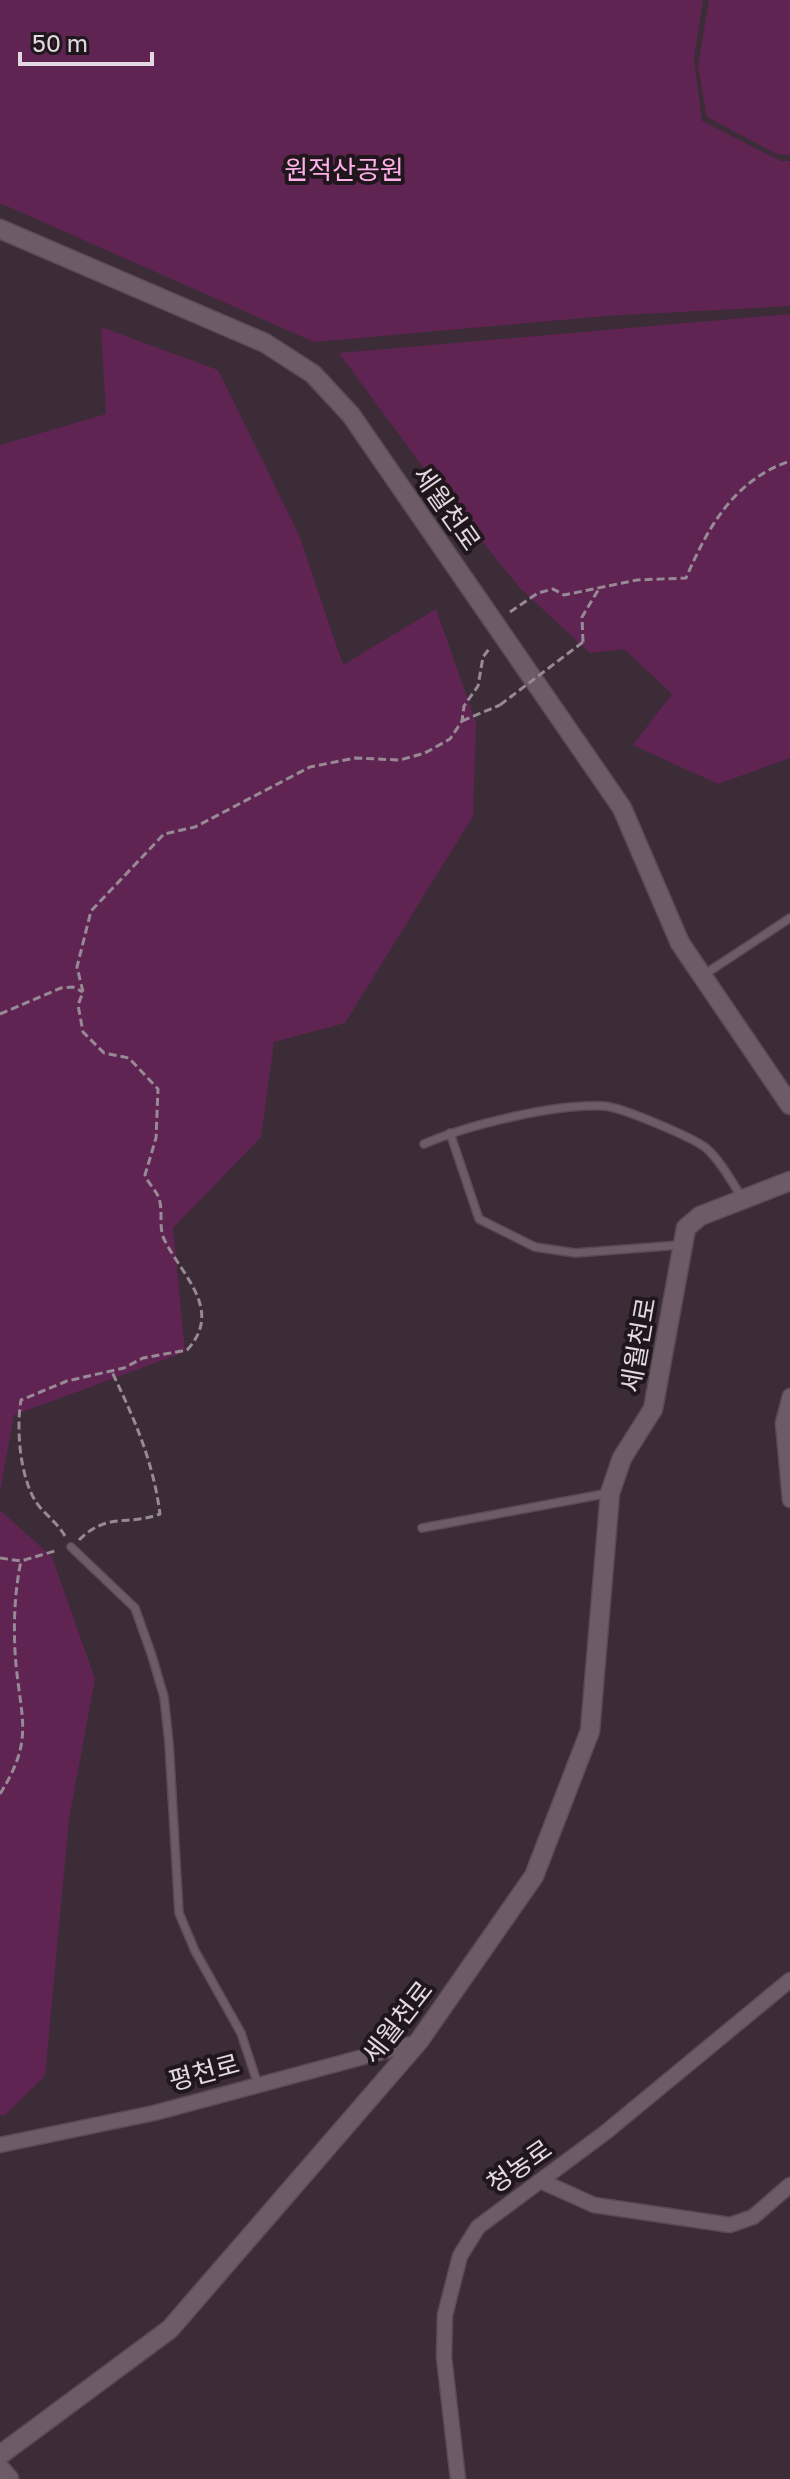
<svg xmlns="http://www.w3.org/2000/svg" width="790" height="2479" font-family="'Golos Text','Noto Sans KR',sans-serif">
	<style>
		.green { fill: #602453 }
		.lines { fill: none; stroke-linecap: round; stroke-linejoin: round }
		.service-casing { stroke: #594b55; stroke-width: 10 }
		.minor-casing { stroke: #594b55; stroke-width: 17 }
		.tertiary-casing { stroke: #594b55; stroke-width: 21 }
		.secondary-casing { stroke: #594b55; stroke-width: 23 }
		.path { stroke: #978a94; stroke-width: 3; stroke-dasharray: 8 4; stroke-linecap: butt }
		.service { stroke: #6d5b67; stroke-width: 7 }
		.minor { stroke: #6d5b67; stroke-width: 14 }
		.tertiary { stroke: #6d5b67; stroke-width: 18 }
		.secondary { stroke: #6d5b67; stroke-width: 20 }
		.path-bridge { stroke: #978a94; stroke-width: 3; stroke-dasharray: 8 4; stroke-linecap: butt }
		.labels { text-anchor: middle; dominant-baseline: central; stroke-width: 8; stroke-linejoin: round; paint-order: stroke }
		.park-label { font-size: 26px; fill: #fdb0e8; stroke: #1f171c }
		.street-label { font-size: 26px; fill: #e3d8e0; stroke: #1f171c }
	</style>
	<rect width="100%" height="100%" fill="#3c2c38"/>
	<path class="green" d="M 0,0 L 703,0 L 694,59 L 702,121 L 781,161 L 790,161 L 790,306 L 605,316 L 314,342 L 0,203 Z
		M 709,0 L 790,0 L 790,155 L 777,154 L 707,117 L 698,66 Z
		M 790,314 L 790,758 L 718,784 L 633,745 L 672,694 L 624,649 L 590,653 L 520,588 L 437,486 L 339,353 Z
		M 101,327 L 218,370 L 299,535 L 343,665 L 436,609 L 476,723 L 473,816 L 345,1023 L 274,1042 L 261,1137 L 173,1228 L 185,1352 L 14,1415 L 0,1491 L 0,445 L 106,414 Z
		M 0,1510 L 52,1557 L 95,1679 L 69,1819 L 45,2076 L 5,2115 L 0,2115 Z"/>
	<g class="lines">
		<g class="service-casing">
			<path id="service" d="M 702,976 L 790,918
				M 450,1133 L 479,1219 L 535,1247 L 575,1253 L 680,1245
				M 424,1144 C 467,1125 557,1103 604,1106 C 621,1107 692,1137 706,1148 C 720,1160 732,1182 742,1198
				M 422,1528 L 609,1493
				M 71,1547 L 135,1608 L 152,1656 L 164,1697 L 169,1743 L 179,1913 L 195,1951 L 241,2033 L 258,2085"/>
		</g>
		<g class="minor-casing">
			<path id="minor" d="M 790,1396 L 783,1423 L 790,1500
				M 0,2145 L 154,2113 L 419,2042
				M 543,2182 L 594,2205 L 730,2225 L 753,2217 L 790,2185
				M 458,2479 L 444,2357 L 445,2315 L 460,2256 L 478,2227 L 606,2132 L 790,1980"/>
		</g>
		<g class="tertiary-casing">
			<path id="tertiary" d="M 0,229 L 265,343 L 313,374 L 351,415 L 622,808 L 680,943 L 790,1105
				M 0,2455 L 170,2329 L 419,2041 L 534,1876 L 590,1731 L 610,1493 L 622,1458 L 653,1409 L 686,1228 L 700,1216 L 790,1181"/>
		</g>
		<g class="secondary-casing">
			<path id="secondary" d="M 0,2470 L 8,2479"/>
		</g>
		<path class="path" d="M 510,612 L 538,593 L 553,589 L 564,595 L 637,580 L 686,578 C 708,527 734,480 790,461
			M 583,642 L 582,617 L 600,587
			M 462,721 L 500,705
			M 0,1014 L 61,988 L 73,987 L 83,992
			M 65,1536 C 57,1522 44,1514 36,1502 C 20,1477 16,1429 21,1400 L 67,1381 L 124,1368 L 143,1358 L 187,1350 C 224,1310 182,1276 164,1239 C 158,1226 164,1209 158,1196 C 155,1189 148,1183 145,1175 L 156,1138 L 158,1089 L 129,1058 L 104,1053 L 83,1032 L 78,1005 L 83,992 L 77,967 L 91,911 L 164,834 L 195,827 L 310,767 L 355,758 L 400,760 L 425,753 L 450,739 L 462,721 L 464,706 L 478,686 L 483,657 L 489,649
			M 79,1540 C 107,1512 128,1526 160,1514 C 153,1461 135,1420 112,1372
			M 0,1558 L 21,1561 L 58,1550
			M 0,1794 C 33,1741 22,1723 16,1665 C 13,1631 14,1594 21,1561"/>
		<use href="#service" class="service"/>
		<use href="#minor" class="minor"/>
		<use href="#tertiary" class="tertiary"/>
		<use href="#secondary" class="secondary"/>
		<path class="path-bridge" d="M 500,705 L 583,642"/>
	</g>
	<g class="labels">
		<g class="park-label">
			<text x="344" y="169">원적산공원</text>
		</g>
		<g class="street-label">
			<text transform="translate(447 508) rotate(55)">세월천로</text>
			<text transform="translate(638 1345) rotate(-80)">세월천로</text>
			<text transform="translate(397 2022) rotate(-52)">세월천로</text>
			<text transform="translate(204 2072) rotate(-15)">평천로</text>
			<text transform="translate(519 2166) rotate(-35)">청농로</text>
		</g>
	</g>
	<path d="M20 52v12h132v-12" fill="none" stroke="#e3d8e0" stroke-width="4"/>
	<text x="32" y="52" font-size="24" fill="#e3d8e0" stroke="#1f171c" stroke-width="6" paint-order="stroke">50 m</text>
</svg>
